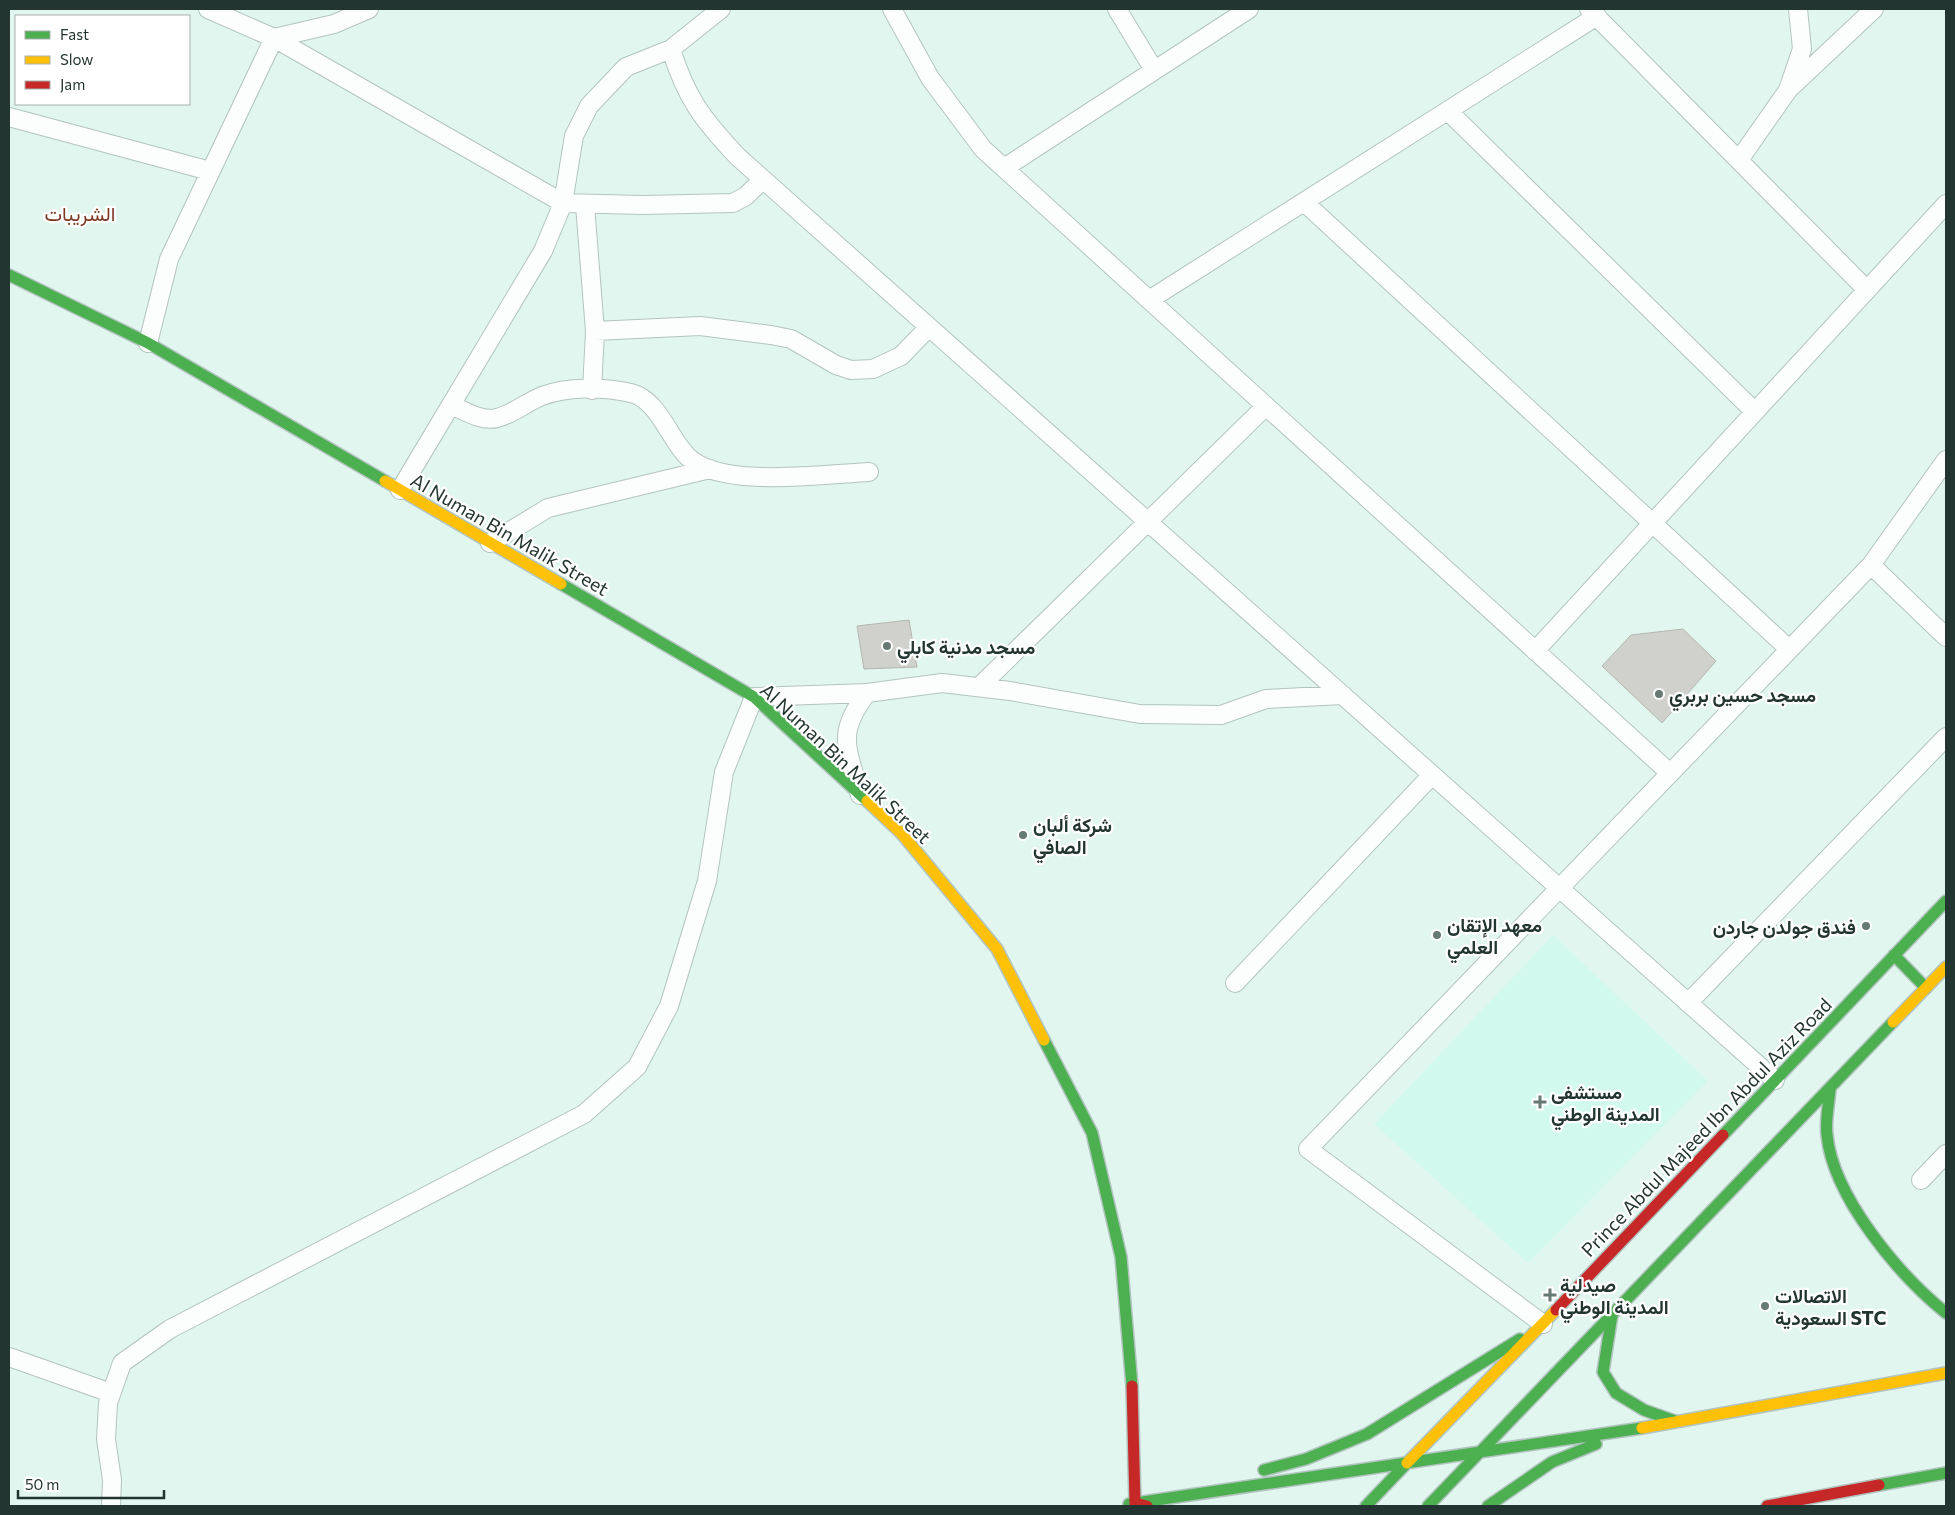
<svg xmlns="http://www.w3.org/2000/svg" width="1955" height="1515" font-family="Commissioner,Vazirmatn,sans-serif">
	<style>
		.built { fill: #d2f9ee }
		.building { fill: #d0d1cc; stroke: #b4b6b1 }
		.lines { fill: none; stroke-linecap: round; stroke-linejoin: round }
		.street-casing { stroke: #b3c4c0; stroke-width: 20 }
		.fast-casing { stroke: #b3c4c0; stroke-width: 14 }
		.slow-casing { stroke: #b3c4c0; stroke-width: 14 }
		.jam-casing { stroke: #b3c4c0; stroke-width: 14 }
		.street { stroke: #fbfefd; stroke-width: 18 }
		.fast { stroke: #4caf50; stroke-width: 11 }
		.slow { stroke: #ffc107; stroke-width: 11 }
		.jam { stroke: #c62828; stroke-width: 11 }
		.poi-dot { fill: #667973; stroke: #fff; stroke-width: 2 }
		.labels { text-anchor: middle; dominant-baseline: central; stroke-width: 4.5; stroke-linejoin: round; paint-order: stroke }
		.street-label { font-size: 19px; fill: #233530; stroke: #fff }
		.poi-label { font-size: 19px; font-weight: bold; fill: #233530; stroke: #fff; text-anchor: start }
		.neighbourhood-label { font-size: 20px; fill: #7c3922; stroke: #fff }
	</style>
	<rect width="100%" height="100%" fill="#e2f6f0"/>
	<path class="built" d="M 1553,935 L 1708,1081 L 1528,1263 L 1374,1124 Z"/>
	<path class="building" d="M 909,620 L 917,667 L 864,669 L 857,626 Z
		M 1683,629 L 1716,661 L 1662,723 L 1602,666 L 1631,635 Z"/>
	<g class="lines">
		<g class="street-casing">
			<path id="street" d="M 208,9 L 274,38 L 563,203 L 643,205 L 733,203 L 746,196 L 763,179
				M 721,9 L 671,49 C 686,98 703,120 738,157 L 1775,1080
				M 892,9 L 930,78 L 983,149 L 1670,773
				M 1117,9 L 1154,70
				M 1589,9 L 1867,290
				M 1790,88 L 1874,9
				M 1448,111 L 1755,412
				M 9,117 L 210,171
				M 1739,160 L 1788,90 L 1802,49 L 1798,9
				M 1004,168 L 1249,9
				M 1304,202 L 1789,649
				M 585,205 L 595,331 L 592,390
				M 1149,300 L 1597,16
				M 595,331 L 700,326 L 771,335 L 791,339 L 836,365 L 851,370 L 873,369 L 901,356 L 929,327
				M 148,343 L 169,259 L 274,38 L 334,24 L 369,9
				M 451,405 C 465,411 482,422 497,418 C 513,414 527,402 542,396 C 568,386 605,387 631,393 C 659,400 669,439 688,457 C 721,489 825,474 869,472
				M 400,490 L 543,251 L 563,203 L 574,136 L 589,106 L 626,67 L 671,49
				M 490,543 L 548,508 L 710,469
				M 1871,565 L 1946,637
				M 1535,651 L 1946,204
				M 979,687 L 1266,406
				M 860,795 C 848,748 835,735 867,693
				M 1235,983 L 1432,775
				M 1688,1003 L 1946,737
				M 1921,1180 L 1946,1154
				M 1543,1324 L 1308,1149 L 1871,565 L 1946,460
				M 9,1357 L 111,1393
				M 111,1506 L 112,1480 L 106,1439 L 108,1403 L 122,1363 L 170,1329 L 584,1114 L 637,1067 L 669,1006 L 707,881 L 724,772 L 754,697 L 867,693 L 942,683 L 1010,691 L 1140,714 L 1221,715 L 1266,699 L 1343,695"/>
		</g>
		<g class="fast-casing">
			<path id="fast" d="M 9,275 L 148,343 L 385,481
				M 561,584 L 754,697 L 867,801
				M 1894,955 L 1926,988
				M 1044,1040 L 1092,1133 L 1121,1257 L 1132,1386
				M 1830,1089 C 1829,1104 1825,1120 1827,1135 C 1833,1197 1899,1275 1946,1313
				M 1723,1135 L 1946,901
				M 1612,1315 L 1603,1372 L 1616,1393 L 1644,1410 L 1675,1421
				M 1480,1452 L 1893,1022
				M 1264,1470 L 1306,1459 L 1367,1434 L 1520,1339
				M 1879,1485 L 1946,1473
				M 1129,1504 L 1642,1428
				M 1366,1506 L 1407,1463
				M 1428,1506 L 1480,1452
				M 1488,1506 L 1552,1462 L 1596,1444"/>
		</g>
		<g class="slow-casing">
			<path id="slow" d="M 385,481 L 561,584
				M 867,801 L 902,834 L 997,949 L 1044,1040
				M 1893,1022 L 1946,967
				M 1642,1428 L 1946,1373
				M 1407,1463 L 1556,1310"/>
		</g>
		<g class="jam-casing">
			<path id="jam" d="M 1556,1310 L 1723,1135
				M 1132,1386 L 1135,1503 L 1147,1506
				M 1767,1506 L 1879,1485"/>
		</g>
		<use href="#street" class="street"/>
		<use href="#fast" class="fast"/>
		<use href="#slow" class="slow"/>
		<use href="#jam" class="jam"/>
	</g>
	<g class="poi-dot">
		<circle cx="887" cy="646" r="5"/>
		<circle cx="1659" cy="694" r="5"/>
		<circle cx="1023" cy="835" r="5"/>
		<circle cx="1866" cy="926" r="5"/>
		<circle cx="1437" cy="935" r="5"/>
		<path d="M1537.5 1094.5h5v5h5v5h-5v5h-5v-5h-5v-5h5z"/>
		<path d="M1547.5 1287.5h5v5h5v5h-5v5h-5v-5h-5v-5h5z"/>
		<circle cx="1765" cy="1306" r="5"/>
	</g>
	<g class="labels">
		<g class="street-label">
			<text transform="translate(510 534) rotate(30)">Al Numan Bin Malik Street</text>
			<text transform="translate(846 763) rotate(43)">Al Numan Bin Malik Street</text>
			<text transform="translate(1706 1127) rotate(-46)">Prince Abdul Majeed Ibn Abdul Aziz Road</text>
		</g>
		<g class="poi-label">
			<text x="897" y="646">مسجد مدنية كابلي</text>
			<text x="1669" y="694">مسجد حسين بربري</text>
			<text x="1033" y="824">شركة ألبان<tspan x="1033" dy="22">الصافي</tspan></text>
			<text x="1447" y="924">معهد الإتقان<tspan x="1447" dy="22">العلمي</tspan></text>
			<text x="1856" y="926" text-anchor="end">فندق جولدن جاردن</text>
			<text x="1551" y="1091">مستشفى<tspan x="1551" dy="22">المدينة الوطني</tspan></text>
			<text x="1560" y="1284">صيدلية<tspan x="1560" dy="22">المدينة الوطني</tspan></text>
			<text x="1775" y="1295">الاتصالات<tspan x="1775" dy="22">السعودية STC</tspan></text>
		</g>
		<g class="neighbourhood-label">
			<text x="80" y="213">الشريبات</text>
		</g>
	</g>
	<rect width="1955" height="1515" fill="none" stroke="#233530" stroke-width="20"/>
	<rect x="15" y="15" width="175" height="90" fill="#ffffff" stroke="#a7aeac"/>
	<rect x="25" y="31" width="25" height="8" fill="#4caf50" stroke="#a7aeac"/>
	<text x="60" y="40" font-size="15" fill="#233530">Fast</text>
	<rect x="25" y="56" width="25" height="8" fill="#ffc107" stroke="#a7aeac"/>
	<text x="60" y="65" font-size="15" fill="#233530">Slow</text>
	<rect x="25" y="81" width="25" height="8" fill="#c62828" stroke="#a7aeac"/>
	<text x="60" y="90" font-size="15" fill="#233530">Jam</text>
	<path d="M18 1490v8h146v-8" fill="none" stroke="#233530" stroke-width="2.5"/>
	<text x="25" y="1490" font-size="15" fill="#233530" stroke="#ffffff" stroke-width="4" paint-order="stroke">50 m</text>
</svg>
